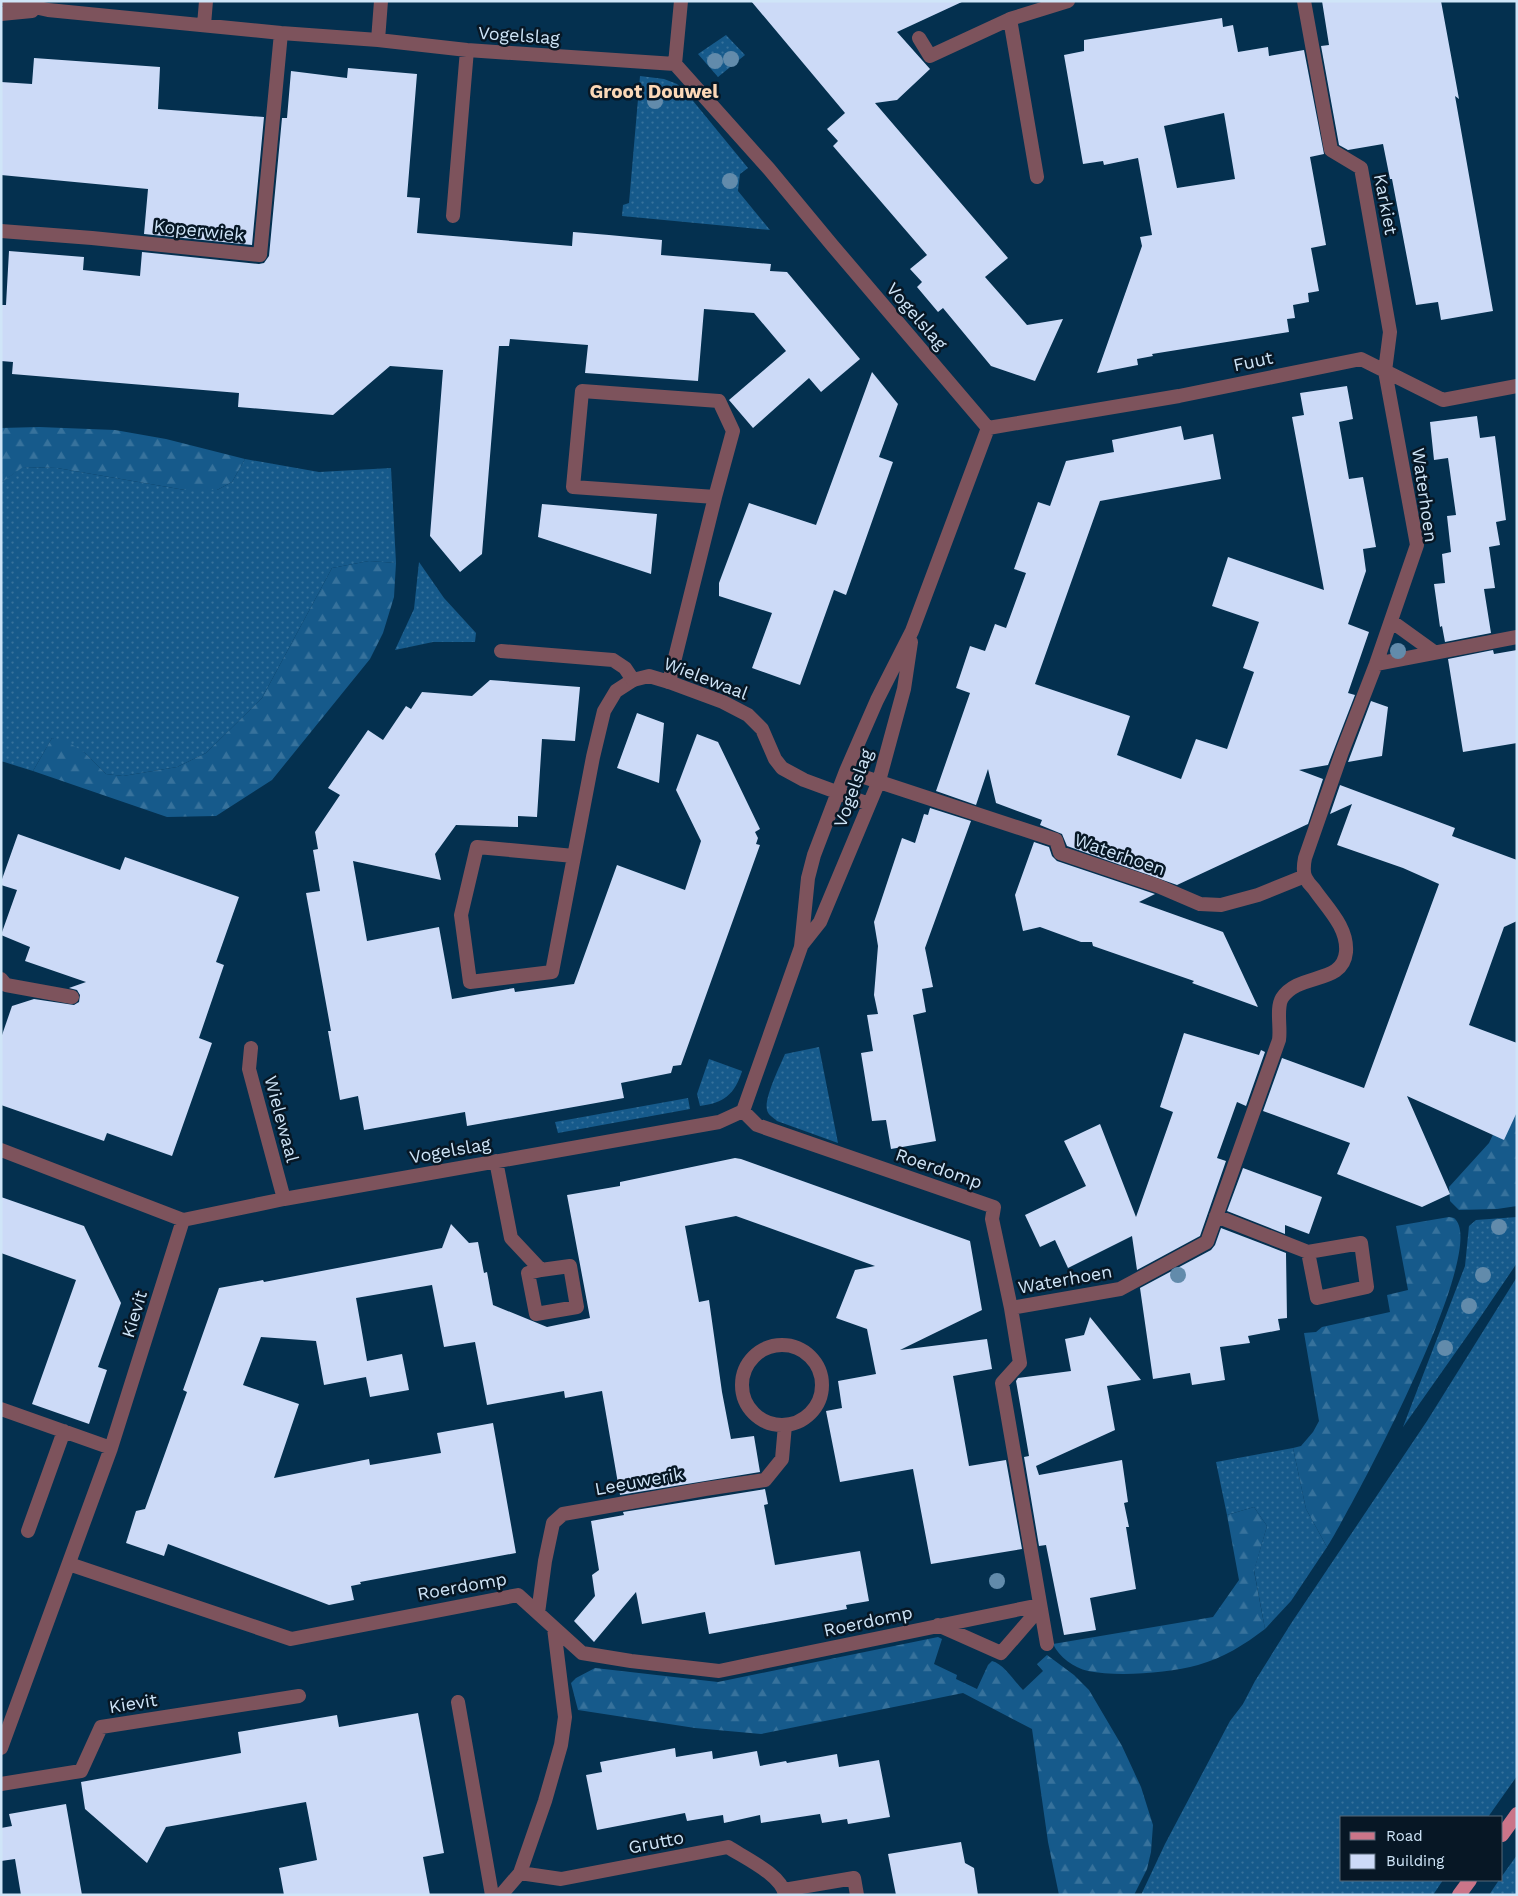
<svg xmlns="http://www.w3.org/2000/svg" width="1518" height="1896" font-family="'Work Sans',sans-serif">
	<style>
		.grass { fill: url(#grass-dots) }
		.forest { fill: url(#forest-firs) }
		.building { fill: #ccdaf7; fill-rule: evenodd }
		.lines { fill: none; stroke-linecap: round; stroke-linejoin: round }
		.service { stroke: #7d535c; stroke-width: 14 }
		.minor { stroke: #7d535c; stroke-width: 14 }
		.primary { stroke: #ca7589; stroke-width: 14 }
		.tree { fill: #628bab }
		.labels { text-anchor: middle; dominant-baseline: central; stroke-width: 5; stroke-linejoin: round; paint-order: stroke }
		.street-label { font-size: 18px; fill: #cfe5f8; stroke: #071725 }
		.neighbourhood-label { font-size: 19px; font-weight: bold; fill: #fcd8b7; stroke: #071725 }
	</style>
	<defs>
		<pattern id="grass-dots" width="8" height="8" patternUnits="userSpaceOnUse" patternTransform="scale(1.25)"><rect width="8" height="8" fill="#165a8b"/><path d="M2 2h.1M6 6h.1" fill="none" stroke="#37729c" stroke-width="1.8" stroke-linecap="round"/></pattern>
		<pattern id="forest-firs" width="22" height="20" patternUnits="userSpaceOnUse" patternTransform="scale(1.25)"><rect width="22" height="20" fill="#165a8b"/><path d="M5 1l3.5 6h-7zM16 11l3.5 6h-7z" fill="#37729c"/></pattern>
	</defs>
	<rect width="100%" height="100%" fill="#04304f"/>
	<path class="grass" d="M 726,35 L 745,55 L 718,77 L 698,54 Z
		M 640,76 L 664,79 L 677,84 L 689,96 L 748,168 L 740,174 L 738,191 L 770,230 L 622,216 L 623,205 L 629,203 Z
		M 245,459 L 319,472 L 391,468 L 396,563 L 369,561 L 332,568 L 262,698 L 206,753 L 177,767 L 123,776 L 106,774 L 85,753 L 52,738 L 33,771 L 1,761 L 1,483 L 22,467 L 57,468 L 185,490 L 217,490 L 232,482 Z
		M 419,562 L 444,598 L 476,633 L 475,642 L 433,642 L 395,650 L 414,609 Z
		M 819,1047 L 838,1143 L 777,1121 C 774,1118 768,1115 767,1110 C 764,1098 780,1066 785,1054 Z
		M 709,1059 L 742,1071 C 735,1094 724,1103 700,1106 L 697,1094 Z
		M 688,1098 L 690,1109 L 558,1133 L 555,1122 Z
		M 1517,1217 L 1517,1263 L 1477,1322 L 1403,1427 L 1465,1266 L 1469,1226 L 1476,1220 Z
		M 1517,1277 L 1517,1776 L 1488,1817 L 1342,1817 L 1342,1880 L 1443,1880 L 1433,1895 L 1141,1895 L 1165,1844 L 1230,1721 L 1243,1704 L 1255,1681 L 1292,1622 L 1427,1421 Z
		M 1293,1448 L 1306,1509 L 1327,1547 L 1291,1601 L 1265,1629 L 1254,1570 L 1267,1526 L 1254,1507 L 1227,1515 L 1216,1462 Z
		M 1517,1855 L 1517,1895 L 1489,1895 L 1499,1880 L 1502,1880 L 1502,1876 Z"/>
	<path class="forest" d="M 39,427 L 115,430 L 166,439 L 245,459 L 232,482 L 217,490 L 185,490 L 57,468 L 23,467 L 1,483 L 1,428 Z
		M 369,561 L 396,563 L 394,597 L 383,633 L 370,659 L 272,780 L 216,816 L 167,817 L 33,771 L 52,738 L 68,742 L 85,753 L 106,774 L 123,776 L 177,767 L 206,753 L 262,698 L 332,568 Z
		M 1517,1084 L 1517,1206 L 1497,1209 L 1459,1210 L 1450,1201 L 1449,1187 L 1489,1143 Z
		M 1449,1217 L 1454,1218 C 1492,1247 1351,1509 1327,1547 L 1306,1509 L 1293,1448 L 1301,1446 L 1313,1432 L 1319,1421 L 1304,1333 L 1316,1332 L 1322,1327 L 1390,1312 L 1387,1295 L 1408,1290 L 1396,1226 Z
		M 1254,1507 L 1267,1526 L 1254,1571 L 1265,1629 C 1244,1645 1223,1658 1198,1665 C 1168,1673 1118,1677 1088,1671 C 1074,1668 1059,1657 1053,1644 L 1213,1617 L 1239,1580 L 1227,1515 Z
		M 938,1637 L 942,1639 L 934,1664 L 957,1675 L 956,1679 L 977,1689 L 988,1665 L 992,1661 C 1004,1664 1014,1681 1023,1690 L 1043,1671 L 1037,1664 L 1047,1655 L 1074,1675 L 1089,1690 L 1122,1746 L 1141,1787 L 1153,1825 L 1151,1852 L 1147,1869 L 1134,1895 L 1059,1895 L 1048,1842 L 1032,1729 L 963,1693 L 761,1734 L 695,1728 L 578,1710 L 571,1683 L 576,1678 L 595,1668 L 718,1682 Z"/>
	<path class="building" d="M 751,1 L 964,1 L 897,32 L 930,69 L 897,100 L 875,103 L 1008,258 L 985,277 L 1014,310 L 1027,325 L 1063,319 L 1035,381 L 991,366 L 943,308 L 938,312 L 917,287 L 922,282 L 910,269 L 927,255 L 833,146 L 838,141 L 827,129 L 845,113 Z
		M 1322,1 L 1441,1 L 1459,99 L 1455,96 L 1493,311 L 1441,320 L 1438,302 L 1416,305 L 1392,179 L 1390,179 L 1383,144 L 1348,150 L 1339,145 L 1321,46 L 1329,45 Z
		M 1222,18 L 1223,27 L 1233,25 L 1238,52 L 1268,47 L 1269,56 L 1304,50 L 1324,154 L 1310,157 L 1326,245 L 1311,248 L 1319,291 L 1308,293 L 1309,302 L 1293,305 L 1295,318 L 1287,319 L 1289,332 L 1152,354 L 1153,356 L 1137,359 L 1138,365 L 1097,373 L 1142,246 L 1140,237 L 1152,235 L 1138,158 L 1104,165 L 1103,161 L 1083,164 L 1064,55 L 1084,51 L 1084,40 ZM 1224,113 L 1235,179 L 1177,188 L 1164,126 Z
		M 34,58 L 160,67 L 158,109 L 264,117 L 252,245 L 144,234 L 148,189 L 1,175 L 1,82 L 32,84 Z
		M 348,68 L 417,74 L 407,197 L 420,198 L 417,233 L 572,246 L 573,232 L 609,235 L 662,240 L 661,255 L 771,264 L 770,271 L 787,272 L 860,359 L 821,392 L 809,378 L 753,428 L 729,400 L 786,351 L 754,313 L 704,309 L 698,381 L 585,373 L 588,345 L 510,339 L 509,346 L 499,346 L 482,554 L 460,572 L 430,536 L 443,370 L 390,366 L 333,415 L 238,407 L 239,393 L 12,374 L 13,362 L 1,361 L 1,305 L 6,305 L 9,251 L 84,257 L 83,270 L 140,276 L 142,252 L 259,264 L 264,263 L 269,256 L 282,118 L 287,118 L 291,71 L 347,78 Z
		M 872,372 L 898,404 L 879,457 L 893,462 L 846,595 L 834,590 L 800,685 L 752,668 L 772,613 L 719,596 L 719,583 L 749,503 L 816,525 Z
		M 1347,386 L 1353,419 L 1339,422 L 1349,479 L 1363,477 L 1376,547 L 1363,549 L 1366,571 L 1348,624 L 1369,632 L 1348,693 L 1355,695 L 1328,765 L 1299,770 L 1323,779 L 1308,824 L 1177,885 L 1067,846 L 1062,834 L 1040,825 L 1042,820 L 996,803 L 988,769 L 976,805 L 936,791 L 970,693 L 956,688 L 970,646 L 985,651 L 995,624 L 1006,628 L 1026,573 L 1014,569 L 1038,502 L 1050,506 L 1066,461 L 1114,452 L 1112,440 L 1181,426 L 1184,440 L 1213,434 L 1221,479 L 1100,501 L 1035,684 L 1130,716 L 1117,755 L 1181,779 L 1196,739 L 1227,749 L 1254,672 L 1243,668 L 1259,622 L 1212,606 L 1228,557 L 1324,590 L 1292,417 L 1304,415 L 1300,393 Z
		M 1477,416 L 1480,438 L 1495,436 L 1506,520 L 1496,522 L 1500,545 L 1489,547 L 1495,588 L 1484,589 L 1491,633 L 1445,642 L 1442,626 L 1440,627 L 1434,584 L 1445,583 L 1442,554 L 1451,552 L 1447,516 L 1456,515 L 1448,458 L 1434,460 L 1430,422 Z
		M 542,504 L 657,514 L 651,574 L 538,537 Z
		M 1493,650 L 1494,654 L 1517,650 L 1517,743 L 1463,752 L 1448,659 Z
		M 490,680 L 580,687 L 575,741 L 542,739 L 537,817 L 518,816 L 518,827 L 456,825 L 435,854 L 441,880 L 353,861 L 367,941 L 439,927 L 452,999 L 514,988 L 515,992 L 574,984 L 617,865 L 685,890 L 701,841 L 676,790 L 697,734 L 718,742 L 760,829 L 755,832 L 758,838 L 756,844 L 760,845 L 681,1065 L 673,1066 L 671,1073 L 621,1083 L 624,1098 L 467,1126 L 465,1112 L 364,1130 L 358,1096 L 340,1100 L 328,1031 L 331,1031 L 306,893 L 320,891 L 313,850 L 318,849 L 315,832 L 340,795 L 328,788 L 368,730 L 383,740 L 406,706 L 411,709 L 422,692 L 472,696 Z
		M 1371,701 L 1388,707 L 1382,756 L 1348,762 Z
		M 637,713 L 664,723 L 659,783 L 617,768 Z
		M 1340,785 L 1455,828 L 1452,836 L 1517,860 L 1517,921 L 1504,927 L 1469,1025 L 1517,1043 L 1517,1112 L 1504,1140 L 1407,1096 L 1450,1194 L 1422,1207 L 1337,1174 L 1350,1143 L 1263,1111 L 1282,1058 L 1364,1088 L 1439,884 L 1403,868 L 1337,845 L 1352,804 L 1330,814 Z
		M 930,808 L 971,821 L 925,948 L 933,987 L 922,989 L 926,1012 L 913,1015 L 936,1141 L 891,1149 L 886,1120 L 872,1121 L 861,1053 L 873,1051 L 867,1015 L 878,1014 L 874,995 L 878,946 L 874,922 L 902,838 L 915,843 L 924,814 L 928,815 Z
		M 18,834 L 120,870 L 125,857 L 239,897 L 216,962 L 224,965 L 199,1038 L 212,1043 L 172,1156 L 107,1133 L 104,1141 L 1,1105 L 1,1038 L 12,1006 L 34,999 L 74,1005 L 79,1002 L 80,995 L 77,990 L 69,988 L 86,982 L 25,961 L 30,947 L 1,935 L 17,890 L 1,885 L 1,882 Z
		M 1034,842 L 1049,847 L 1052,856 L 1057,861 L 1155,894 L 1139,902 L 1223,932 L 1258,1007 L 1192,983 L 1194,981 L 1093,946 L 1092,942 L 1081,942 L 1040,927 L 1023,931 L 1015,895 Z
		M 1184,1033 L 1259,1055 L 1261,1050 L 1265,1052 L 1246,1106 L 1237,1102 L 1217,1158 L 1226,1161 L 1200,1236 L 1137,1270 L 1132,1236 L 1068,1268 L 1055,1240 L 1040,1247 L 1025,1215 L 1086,1186 L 1064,1141 L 1100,1124 L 1136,1217 L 1173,1112 L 1160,1107 Z
		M 735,1158 L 741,1159 L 970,1241 L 982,1310 L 900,1350 L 987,1339 L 992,1369 L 953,1376 L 969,1466 L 1006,1460 L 1022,1549 L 931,1564 L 913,1469 L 840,1482 L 826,1411 L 842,1408 L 838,1381 L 876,1374 L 867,1329 L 836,1318 L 855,1270 L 875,1266 L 736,1216 L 685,1226 L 699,1302 L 709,1300 L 722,1392 L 731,1439 L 754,1436 L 760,1472 L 620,1495 L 602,1391 L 565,1398 L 564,1391 L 487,1405 L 475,1342 L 444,1347 L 432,1285 L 356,1298 L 367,1361 L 402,1354 L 409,1390 L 370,1397 L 366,1377 L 324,1385 L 316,1341 L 261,1337 L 243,1385 L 299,1404 L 274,1478 L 369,1459 L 370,1465 L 441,1453 L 437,1433 L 493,1423 L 516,1553 L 360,1582 L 361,1584 L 351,1586 L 354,1600 L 329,1605 L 168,1544 L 164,1556 L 126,1543 L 136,1511 L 145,1509 L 187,1392 L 183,1390 L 219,1288 L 263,1280 L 264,1282 L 442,1248 L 451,1224 L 469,1243 L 478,1242 L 484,1273 L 487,1272 L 493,1305 L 547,1327 L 590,1318 L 567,1195 L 620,1186 L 620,1182 Z
		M 1243,1168 L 1322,1197 L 1309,1234 L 1285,1225 L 1285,1234 L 1227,1211 Z
		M 1,1197 L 84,1226 L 121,1303 L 98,1367 L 107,1370 L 89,1424 L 32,1404 L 76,1280 L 1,1253 Z
		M 1221,1228 L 1286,1253 L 1287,1318 L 1278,1319 L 1280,1330 L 1248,1336 L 1250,1343 L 1220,1347 L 1225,1380 L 1192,1385 L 1190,1373 L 1153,1379 L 1140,1288 L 1211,1250 L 1215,1245 Z
		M 1090,1317 L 1141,1380 L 1107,1386 L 1115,1430 L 1036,1466 L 1039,1475 L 1122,1460 L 1128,1502 L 1124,1503 L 1129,1527 L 1126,1527 L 1136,1589 L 1090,1598 L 1096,1630 L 1064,1635 L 1046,1545 L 1039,1546 L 1024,1457 L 1029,1456 L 1016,1381 L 1018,1378 L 1071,1371 L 1065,1339 L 1084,1335 Z
		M 765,1489 L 768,1504 L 764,1505 L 775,1565 L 860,1551 L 869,1601 L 846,1605 L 847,1609 L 709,1634 L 705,1612 L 642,1624 L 636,1592 L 594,1642 L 574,1621 L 595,1596 L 592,1575 L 599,1570 L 591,1521 L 624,1515 L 623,1512 Z
		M 418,1713 L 444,1853 L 423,1857 L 430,1895 L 284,1895 L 279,1868 L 317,1860 L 306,1802 L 166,1827 L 147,1863 L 85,1809 L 81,1782 L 241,1753 L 238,1732 L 337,1715 L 339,1727 Z
		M 675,1748 L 676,1757 L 712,1751 L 713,1759 L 757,1751 L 760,1766 L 786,1761 L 787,1763 L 837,1754 L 839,1767 L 879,1760 L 890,1817 L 848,1824 L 847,1819 L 822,1823 L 820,1814 L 761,1823 L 760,1815 L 724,1823 L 723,1815 L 687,1821 L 685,1813 L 597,1830 L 586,1775 L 602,1772 L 600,1762 Z
		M 66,1804 L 82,1895 L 21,1895 L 15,1859 L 1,1861 L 1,1828 L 12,1826 L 9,1814 Z
		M 961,1842 L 965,1863 L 974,1868 L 978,1895 L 896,1895 L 888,1854 Z"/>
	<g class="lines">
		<path class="service" d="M 669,682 L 715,497 L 733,431 L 719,401 L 582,391 L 573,487 L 715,497
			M 574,856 L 477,847 L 461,915 L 470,982 L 552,972 L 593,757 L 604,711 L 616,691 L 633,680
			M 1,979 L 6,985 L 72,997"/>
		<path class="minor" d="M 1,14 L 32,11
			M 1010,19 L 1037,177
			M 204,25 L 206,1
			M 919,38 L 930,56 L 1010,19 L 1068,1
			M 378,40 L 381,1
			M 675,64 L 681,1
			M 453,216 L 467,50
			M 1,231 L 92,238 L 260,255 L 281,33
			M 988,428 L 1179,396 L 1361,359 L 1443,400 L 1517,386
			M 1391,621 L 1434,652
			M 501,651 L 613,660 L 625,668 L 633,680 L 649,676 L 669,682 L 723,702 L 748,715 L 762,729 L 775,759 L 782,768 L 804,780 L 869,804
			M 1376,664 L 1517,637
			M 846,771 L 1056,840 L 1060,853 L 1158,886 L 1200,904 L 1221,905 L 1258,895 L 1305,876
			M 801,946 L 820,922 L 879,781 L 904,689 L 911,642
			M 251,1048 L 249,1069 L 284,1199
			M 743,1111 L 757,1125 L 994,1207 L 992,1219 L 1011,1308 L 1020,1363 L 1002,1383 L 1047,1644
			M 1,1150 L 183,1220 L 284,1199 L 719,1122 L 743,1111 L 801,947 L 808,878 L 814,855 L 846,771 L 877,700 L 912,631 L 988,428 L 832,245 L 769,169 L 675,64 L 467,50 L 378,40 L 281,33 L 48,10 L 7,1
			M 496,1161 L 511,1238 L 541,1270 L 570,1266 L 577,1307 L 536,1314 L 528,1273 L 541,1270
			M 1216,1216 L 1308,1252 L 1361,1243 L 1367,1287 L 1317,1298 L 1308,1252
			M 1011,1308 L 1120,1289 L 1207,1242 L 1279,1040 C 1281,1028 1276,1008 1282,998 C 1299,972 1343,985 1346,952 C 1348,927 1327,908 1314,889 C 1311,886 1307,881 1305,877 C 1303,871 1304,863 1305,858 L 1342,752 L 1376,664 L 1417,545 L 1385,371 L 1390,332 L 1361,168 L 1331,150 L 1304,1
			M742 1385a40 40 0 1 1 80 0a40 40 0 1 1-80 0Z
			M 1,1409 L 111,1448
			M 28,1531 L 64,1431
			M 69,1564 L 291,1639 L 518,1595 L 582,1653 L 631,1661 L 719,1671 L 1040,1605
			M 538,1613 L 545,1561 L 553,1523 L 563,1514 L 705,1489 L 765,1480 L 782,1459 L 785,1425
			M 938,1625 L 1001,1653 L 1040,1608
			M 458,1702 L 492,1895
			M 1,1748 L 111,1448 L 183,1220
			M 1,1784 L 81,1771 L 101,1727 L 299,1696
			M 520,1873 L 561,1879 L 728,1847 C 745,1858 782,1875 785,1895
			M 784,1890 L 854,1878 L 857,1895
			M 501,1895 L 520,1873 L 545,1801 L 561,1745 L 565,1717 L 554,1628"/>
		<path class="primary" d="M 1502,1835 L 1517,1814
			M 1459,1895 L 1470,1880"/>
	</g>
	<g class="tree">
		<circle cx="731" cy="59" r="8"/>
		<circle cx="715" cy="61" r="8"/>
		<circle cx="655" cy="101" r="8"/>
		<circle cx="730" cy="181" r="8"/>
		<circle cx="1398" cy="651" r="8"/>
		<circle cx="1499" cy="1227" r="8"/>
		<circle cx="1178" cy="1275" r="8"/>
		<circle cx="1483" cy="1275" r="8"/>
		<circle cx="1469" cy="1306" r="8"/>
		<circle cx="1445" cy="1348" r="8"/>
		<circle cx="997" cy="1581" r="8"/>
	</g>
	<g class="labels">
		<g class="street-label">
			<text transform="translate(519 35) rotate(4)">Vogelslag</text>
			<text transform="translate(1386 204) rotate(79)">Karkiet</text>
			<text transform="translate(199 230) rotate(6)">Koperwiek</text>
			<text transform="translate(917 316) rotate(49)">Vogelslag</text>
			<text transform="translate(1253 361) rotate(-12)">Fuut</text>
			<text transform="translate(1425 495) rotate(82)">Waterhoen</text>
			<text transform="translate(706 678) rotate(21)">Wielewaal</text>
			<text transform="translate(853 788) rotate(-70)">Vogelslag</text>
			<text transform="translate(1120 854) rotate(19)">Waterhoen</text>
			<text transform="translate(282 1119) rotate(75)">Wielewaal</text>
			<text transform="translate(450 1150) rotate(-10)">Vogelslag</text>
			<text transform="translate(939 1168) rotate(19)">Roerdomp</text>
			<text transform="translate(1065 1279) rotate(-10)">Waterhoen</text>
			<text transform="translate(134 1314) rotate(-73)">Kievit</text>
			<text transform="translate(639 1481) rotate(-10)">Leeuwerik</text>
			<text transform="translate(462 1586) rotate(-10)">Roerdomp</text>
			<text transform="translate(868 1621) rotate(-12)">Roerdomp</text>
			<text transform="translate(133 1703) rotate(-9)">Kievit</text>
			<text transform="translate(656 1842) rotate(-11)">Grutto</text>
		</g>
		<g class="neighbourhood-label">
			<text x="654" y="91">Groot Douwel</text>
		</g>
	</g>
	<rect width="1518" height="1896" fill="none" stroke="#cfe5f8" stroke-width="5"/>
	<rect x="1340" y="1816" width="162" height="65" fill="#071725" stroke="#576979"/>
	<rect x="1350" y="1832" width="25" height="8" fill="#ca7589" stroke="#576979"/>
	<text x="1386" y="1841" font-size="15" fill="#cfe5f8">Road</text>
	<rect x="1350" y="1854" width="25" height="15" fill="#ccdaf7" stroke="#576979"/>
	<text x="1386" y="1866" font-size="15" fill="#cfe5f8">Building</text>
</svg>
